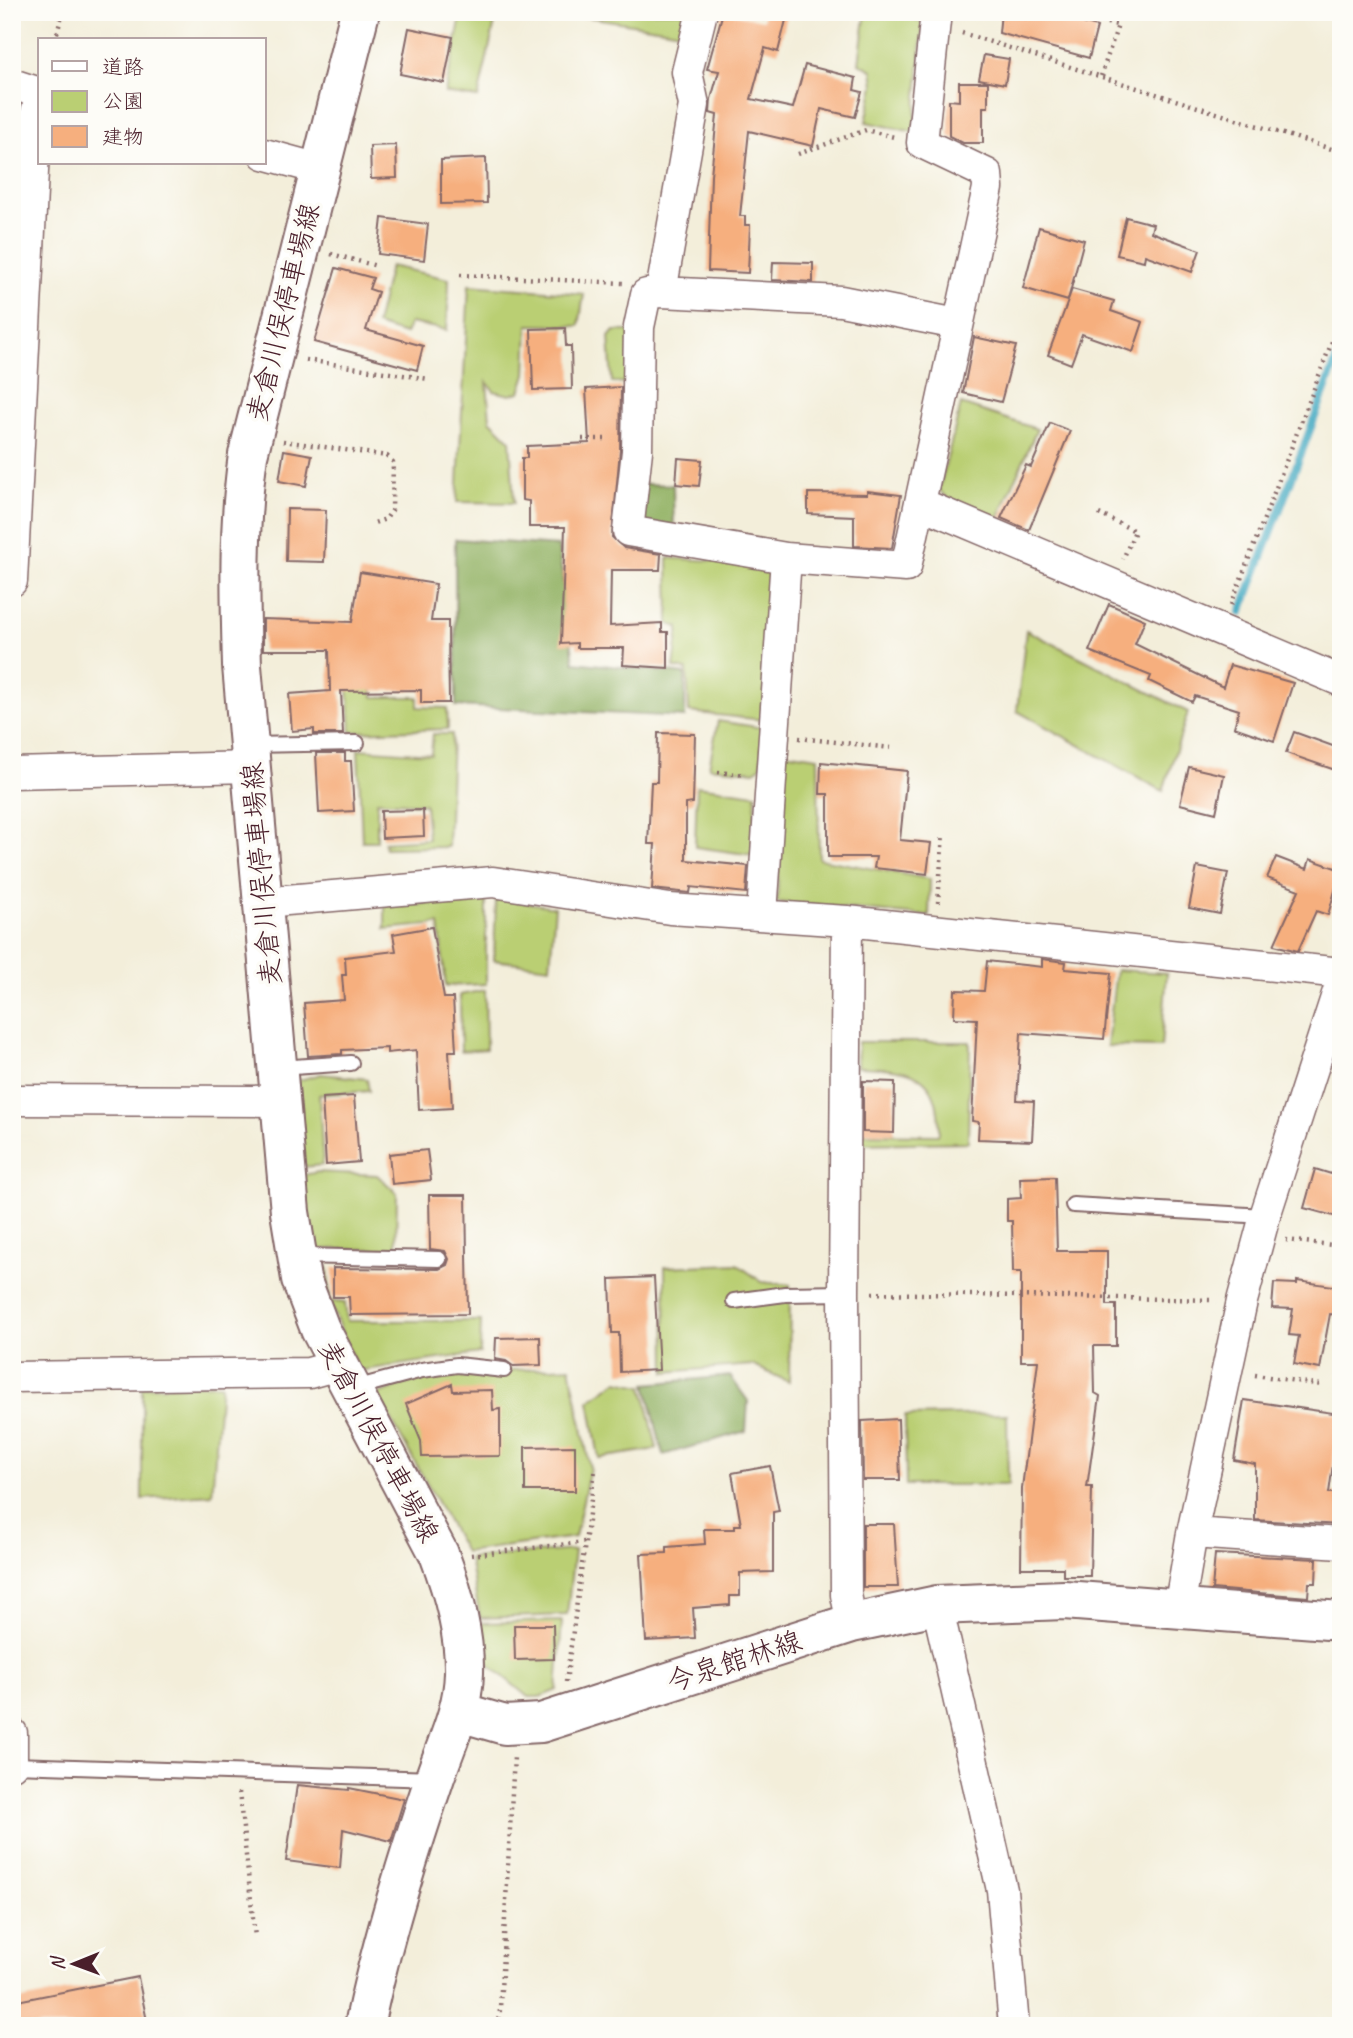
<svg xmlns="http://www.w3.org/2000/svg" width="1353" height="2038" font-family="Caveat,'Klee One',sans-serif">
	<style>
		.green { fill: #bacf73; stroke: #82774f; stroke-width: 2 }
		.forest { fill: #93b265; stroke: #6e6848; stroke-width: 2 }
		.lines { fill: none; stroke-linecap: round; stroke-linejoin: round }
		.stream { stroke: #41a8c1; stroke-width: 8 }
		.building { fill: #f6af7e }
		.service-casing { stroke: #856768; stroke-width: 18 }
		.minor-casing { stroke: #856768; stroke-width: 33 }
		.secondary-casing { stroke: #856768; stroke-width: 42 }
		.path { stroke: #856768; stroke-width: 4.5; stroke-dasharray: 2 5; stroke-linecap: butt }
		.service { stroke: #fff; stroke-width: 14 }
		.minor { stroke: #fff; stroke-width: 30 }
		.secondary { stroke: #fff; stroke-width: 38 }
		.labels { text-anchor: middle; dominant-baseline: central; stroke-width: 7; stroke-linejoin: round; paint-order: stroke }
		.street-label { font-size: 28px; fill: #4a1f2b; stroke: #fdfcf7 }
	</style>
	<rect width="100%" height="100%" fill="#fdfcf7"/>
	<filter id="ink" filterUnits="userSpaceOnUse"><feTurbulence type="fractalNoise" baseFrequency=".0143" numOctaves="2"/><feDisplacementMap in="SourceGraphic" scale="14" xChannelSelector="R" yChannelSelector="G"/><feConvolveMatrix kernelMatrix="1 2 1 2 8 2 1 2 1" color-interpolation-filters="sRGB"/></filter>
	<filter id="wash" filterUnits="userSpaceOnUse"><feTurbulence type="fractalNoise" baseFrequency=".00686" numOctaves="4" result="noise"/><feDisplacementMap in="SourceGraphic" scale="28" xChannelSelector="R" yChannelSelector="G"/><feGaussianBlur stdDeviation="1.57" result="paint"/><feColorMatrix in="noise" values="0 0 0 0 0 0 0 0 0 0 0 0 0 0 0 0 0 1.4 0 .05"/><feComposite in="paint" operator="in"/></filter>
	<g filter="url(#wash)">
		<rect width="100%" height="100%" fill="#f3eeda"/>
		<path class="green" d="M 462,12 L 497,13 L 478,98 L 445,93 Z
			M 557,12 L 692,12 L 688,33 Z
			M 902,12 L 923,23 L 914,132 L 866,122 L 874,85 L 872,70 L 859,63 L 865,18 L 869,13 Z
			M 390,266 L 449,279 L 447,330 L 410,323 L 405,334 L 376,325 Z
			M 469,285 L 584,294 L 579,326 L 528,325 L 526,374 L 520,392 L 510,395 L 494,391 L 487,382 L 490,420 L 510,440 L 514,503 L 457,502 Z
			M 614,331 L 630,331 L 629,383 L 612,382 L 609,337 Z
			M 961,404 L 1037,429 L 998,519 L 959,508 L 939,490 Z
			M 668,558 L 761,564 L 774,577 L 763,720 L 689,712 L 687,670 L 674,668 L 679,627 L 669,624 Z
			M 1026,630 L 1188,712 L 1163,791 L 1017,711 Z
			M 347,674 L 371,674 L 373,697 L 418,697 L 418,707 L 447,708 L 448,729 L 351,732 Z
			M 718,721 L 764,728 L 761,766 L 755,771 L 709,767 Z
			M 433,734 L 452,734 L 448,847 L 385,848 L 384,842 L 428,839 L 425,804 L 377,801 L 377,841 L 362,841 L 358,749 L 431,754 Z
			M 784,752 L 818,757 L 819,859 L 930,879 L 929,916 L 777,902 Z
			M 697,786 L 756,794 L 753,855 L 695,847 Z
			M 496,898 L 555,907 L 550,967 L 494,960 Z
			M 486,899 L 486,984 L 446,986 L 439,924 L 385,929 L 385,906 Z
			M 1116,970 L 1167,973 L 1161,1047 L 1107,1046 Z
			M 485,990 L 486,1049 L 461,1051 L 460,995 Z
			M 858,1042 L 970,1042 L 968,1142 L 854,1144 L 854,1134 L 938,1135 L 939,1132 C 940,1069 909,1069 857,1067 Z
			M 321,1074 L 367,1079 L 369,1091 L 319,1095 L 323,1165 L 304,1167 L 296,1081 Z
			M 318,1172 L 377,1175 L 397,1193 L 396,1249 L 312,1249 L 303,1175 Z
			M 737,1264 L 762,1282 L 790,1285 L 789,1382 L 752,1365 L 666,1372 L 665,1267 Z
			M 328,1268 L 330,1301 L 345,1303 L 347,1321 L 481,1321 L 480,1353 L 358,1371 L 317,1273 Z
			M 570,1367 L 590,1468 L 575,1537 L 465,1552 L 377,1394 L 433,1374 Z
			M 617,1381 L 643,1386 L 657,1449 L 599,1458 L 589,1401 Z
			M 221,1384 L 212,1494 L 142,1499 L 142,1387 Z
			M 1007,1414 L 1008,1485 L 906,1485 L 905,1416 Z
			M 574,1550 L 567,1615 L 480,1618 L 469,1558 Z
			M 562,1621 L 557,1690 L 540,1697 L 528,1697 L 499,1673 L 487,1663 L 479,1623 Z"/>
		<path class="forest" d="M 643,484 L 673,485 L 674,530 L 639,527 Z
			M 455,539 L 558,546 L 574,662 L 685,674 L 685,717 L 456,706 Z
			M 730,1376 L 748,1401 L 746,1431 L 663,1455 L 646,1384 Z"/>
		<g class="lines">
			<path class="stream" d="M 1241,612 L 1341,348"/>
		</g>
		<g id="blocks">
			<path class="building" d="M 723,12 L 763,20 L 764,12 L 788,12 L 778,52 L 765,48 L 751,99 L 793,108 L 805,65 L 856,78 L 854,90 L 862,92 L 855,117 L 821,109 L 813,146 L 749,131 L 740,216 L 745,216 L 745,225 L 750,225 L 748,273 L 708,271 L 711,175 L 717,115 L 710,113 L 711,99 L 719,71 L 707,69 Z
				M 1001,12 L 1045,12 L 1097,27 L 1089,58 L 999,33 Z
				M 409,28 L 453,37 L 444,83 L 400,74 Z
				M 984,55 L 1009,59 L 1005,84 L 979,79 Z
				M 959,82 L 988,82 L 988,107 L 983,107 L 983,143 L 963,143 L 949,136 L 949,100 L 959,101 Z
				M 396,145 L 397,178 L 371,179 L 370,146 Z
				M 486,158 L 487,203 L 441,204 L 441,160 Z
				M 1126,217 L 1153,224 L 1151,232 L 1200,250 L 1192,272 L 1145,255 L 1144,261 L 1117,255 Z
				M 382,218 L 428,224 L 424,260 L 378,254 Z
				M 1039,227 L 1084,240 L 1068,300 L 1072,289 L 1114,301 L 1111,311 L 1143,322 L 1133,352 L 1082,334 L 1071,364 L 1048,355 L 1068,301 L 1023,288 Z
				M 773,262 L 813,263 L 813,282 L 772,280 Z
				M 336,268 L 373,278 L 369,289 L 378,292 L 366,330 L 423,346 L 417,370 L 314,342 Z
				M 565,328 L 566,346 L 571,346 L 572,389 L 533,390 L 531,329 Z
				M 974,337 L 1016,346 L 1001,402 L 963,393 Z
				M 621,387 L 620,450 L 612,537 L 624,548 L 661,554 L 660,570 L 611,570 L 610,626 L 662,623 L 662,632 L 668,632 L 668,668 L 623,665 L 624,648 L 577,648 L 577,643 L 561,644 L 565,527 L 529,527 L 529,501 L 522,500 L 522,458 L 527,458 L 527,446 L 589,443 L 586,389 Z
				M 1050,423 L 1070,431 L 1029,530 L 1001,518 L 1026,465 L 1031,467 Z
				M 284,450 L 312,455 L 306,486 L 279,481 Z
				M 678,458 L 702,460 L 699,486 L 676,484 Z
				M 867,491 L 901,495 L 892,548 L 854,546 L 854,516 L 808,514 L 808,493 L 867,494 Z
				M 287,509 L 326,510 L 324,562 L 286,561 Z
				M 360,572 L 436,584 L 431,621 L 448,621 L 449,703 L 421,703 L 421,690 L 341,691 L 343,734 L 314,734 L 314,729 L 292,731 L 289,694 L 330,691 L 329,650 L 263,650 L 263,619 L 352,622 Z
				M 1109,604 L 1145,620 L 1135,644 L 1223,687 L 1230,665 L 1293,683 L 1274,741 L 1234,727 L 1239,710 L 1195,696 L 1192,702 L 1149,681 L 1151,676 L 1089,651 Z
				M 1294,732 L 1341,749 L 1341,772 L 1286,753 Z
				M 658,733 L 695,734 L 693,803 L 686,804 L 686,860 L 748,866 L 746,893 L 691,887 L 690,893 L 652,889 L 655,844 L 648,844 L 651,782 L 657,782 Z
				M 316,753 L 345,753 L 345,761 L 351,761 L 354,811 L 319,813 Z
				M 821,762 L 907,771 L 900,840 L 931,843 L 927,874 L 874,868 L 876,857 L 828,857 L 828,794 L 820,794 Z
				M 1189,767 L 1224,775 L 1216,813 L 1180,804 Z
				M 423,810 L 424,836 L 382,838 L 381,811 Z
				M 1276,857 L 1307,869 L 1310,859 L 1341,870 L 1328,915 L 1316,911 L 1298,951 L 1274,945 L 1299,890 L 1267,878 Z
				M 1197,867 L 1228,873 L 1220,914 L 1189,908 Z
				M 432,927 L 444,998 L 453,998 L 456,1051 L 449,1051 L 452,1108 L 419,1110 L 416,1050 L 387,1053 L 387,1048 L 342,1050 L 342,1054 L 308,1056 L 304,1003 L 344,1000 L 342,975 L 346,975 L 345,957 L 396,951 L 393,934 Z
				M 1042,959 L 1066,962 L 1065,969 L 1111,973 L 1104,1039 L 1021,1033 L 1017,1100 L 1034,1101 L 1032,1141 L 978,1139 L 979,1122 L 972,1121 L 977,1019 L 954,1018 L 955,990 L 984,991 L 987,961 L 1042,967 Z
				M 863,1081 L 895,1082 L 894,1133 L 863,1132 Z
				M 354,1096 L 359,1162 L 326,1165 L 322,1098 Z
				M 427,1150 L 431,1180 L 392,1184 L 389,1154 Z
				M 1315,1169 L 1341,1177 L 1341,1218 L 1304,1208 Z
				M 1055,1177 L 1057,1251 L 1107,1251 L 1107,1305 L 1116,1305 L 1116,1346 L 1094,1346 L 1095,1393 L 1100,1396 L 1087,1487 L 1092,1487 L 1090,1576 L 1063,1576 L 1063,1568 L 1021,1568 L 1022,1488 L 1038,1361 L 1021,1361 L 1021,1272 L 1013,1272 L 1012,1221 L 1007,1221 L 1007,1199 L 1021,1198 L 1020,1178 Z
				M 429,1195 L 466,1195 L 468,1314 L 350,1315 L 349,1297 L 333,1297 L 333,1268 L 439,1269 L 447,1265 L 449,1259 L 445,1251 L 430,1249 Z
				M 654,1277 L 659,1370 L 620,1372 L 619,1333 L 612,1333 L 610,1279 Z
				M 1297,1281 L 1341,1287 L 1338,1315 L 1330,1314 L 1320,1369 L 1294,1364 L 1299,1336 L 1289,1335 L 1293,1309 L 1272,1308 L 1274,1283 L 1297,1284 Z
				M 540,1337 L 541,1365 L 513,1366 L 506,1361 L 495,1359 L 496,1338 Z
				M 452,1384 L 453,1391 L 492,1390 L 493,1410 L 500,1409 L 500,1456 L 422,1457 L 421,1441 L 406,1404 Z
				M 1244,1400 L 1340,1414 L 1329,1493 L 1341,1493 L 1341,1525 L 1255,1520 L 1255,1464 L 1234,1460 Z
				M 898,1419 L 900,1480 L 863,1480 L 862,1421 Z
				M 575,1446 L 575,1491 L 525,1491 L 525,1447 Z
				M 770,1466 L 779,1511 L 773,1512 L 773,1572 L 740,1573 L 740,1596 L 730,1596 L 730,1605 L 693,1608 L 695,1638 L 646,1641 L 641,1554 L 667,1553 L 667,1547 L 705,1544 L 704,1529 L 734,1529 L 734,1525 L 741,1525 L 732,1473 Z
				M 863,1524 L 894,1524 L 898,1587 L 863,1587 Z
				M 1215,1554 L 1317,1559 L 1316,1583 L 1309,1583 L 1308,1597 L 1212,1589 Z
				M 514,1625 L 553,1625 L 554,1659 L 515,1660 Z
				M 297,1785 L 349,1790 L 349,1788 L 404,1799 L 391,1841 L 343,1829 L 340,1868 L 286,1861 Z
				M 138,1977 L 148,2026 L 12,2026 L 12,2002 Z"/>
		</g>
	</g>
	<g filter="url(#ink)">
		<use href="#blocks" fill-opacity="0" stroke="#856768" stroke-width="2"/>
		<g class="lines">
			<g class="service-casing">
				<path id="service" d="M 250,745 L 357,743
					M 279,1068 L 351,1063
					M 1073,1205 L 1265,1216
					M 297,1256 L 439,1259
					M 734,1301 L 785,1294 L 844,1293
					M 355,1388 L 422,1370 L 457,1365 L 504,1370
					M 14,1765 L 433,1779"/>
			</g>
			<g class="minor-casing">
				<path id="minor" d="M 702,12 L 687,72 L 694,105 L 661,292 L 841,301 L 957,324
					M 12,84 L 40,93
					M 264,154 L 319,169
					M 661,292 L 646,294 L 639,327 L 637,451 L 628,531 L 786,558
					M 922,504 L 1341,681
					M 12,581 L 36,113 L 40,96
					M 12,773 L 251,767
					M 264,902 L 493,882 L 670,909 L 847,921 L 1341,973
					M 762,914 L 786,558 L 906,567 L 988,188 L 987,174 L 922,143 L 936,12
					M 847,921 L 844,1293 L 846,1595 L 852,1623
					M 12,1100 L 280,1101
					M 12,1377 L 309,1373 L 338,1365
					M 1192,1533 L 1341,1543
					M 937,1605 L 1002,1890 L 1014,2026
					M 1179,1609 L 1192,1533 L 1242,1301 L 1265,1216 L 1341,982
					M 12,1733 L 12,1765"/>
			</g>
			<g class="secondary-casing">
				<path id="secondary" d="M 360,12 L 248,455 C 238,525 240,595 242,666 L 290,1212 L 301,1279 L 320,1329 L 439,1554 C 453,1591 465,1632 464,1673 C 463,1712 446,1744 434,1780 C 407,1860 381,1943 364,2026
					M 460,1712 L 505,1725 L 541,1723 L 852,1623 L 937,1605 L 1064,1600 L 1341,1621"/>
			</g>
			<path class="path" d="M 962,33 L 1341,152
				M 55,40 L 63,12
				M 1101,76 L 1118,25 L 1107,23
				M 798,154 L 866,130 L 894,137
				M 331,254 L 377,266
				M 460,275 L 623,283
				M 306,360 L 429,379
				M 582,439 L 609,439
				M 283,441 L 387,456 L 393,462 L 392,510 L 386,519 L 371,524
				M 1099,514 L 1135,531 L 1123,559
				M 1231,605 L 1341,318
				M 799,738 L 891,748
				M 718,772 L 745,775
				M 938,903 L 943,834
				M 1286,1240 L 1341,1246
				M 872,1293 L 1213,1300
				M 1255,1375 L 1323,1385
				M 471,1555 L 585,1542
				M 566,1682 L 595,1470
				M 239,1792 L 255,1937
				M 499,2026 L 514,1757"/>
			<use href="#service" class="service"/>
			<use href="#minor" class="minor"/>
			<use href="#secondary" class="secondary"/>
		</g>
	</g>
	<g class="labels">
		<g class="street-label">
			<text transform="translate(283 312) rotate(-76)">麦倉川俣停車場線</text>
			<text transform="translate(261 874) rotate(-95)">麦倉川俣停車場線</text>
			<text transform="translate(379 1441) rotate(62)">麦倉川俣停車場線</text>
			<text transform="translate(734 1661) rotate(-18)">今泉館林線</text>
		</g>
	</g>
	<rect width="1353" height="2038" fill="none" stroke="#fdfcf7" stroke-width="42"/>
	<rect x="38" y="38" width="228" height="126" fill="#fdfcf7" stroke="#b5a4a5" stroke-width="2"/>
	<rect x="52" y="61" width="35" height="10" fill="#ffffff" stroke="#b5a4a5" stroke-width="2"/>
	<text x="102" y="74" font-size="21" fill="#4a1f2b">道路</text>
	<rect x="52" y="91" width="35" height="21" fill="#bacf73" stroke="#b5a4a5" stroke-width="2"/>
	<text x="102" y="108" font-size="21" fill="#4a1f2b">公園</text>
	<rect x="52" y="126" width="35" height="21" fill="#f6af7e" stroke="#b5a4a5" stroke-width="2"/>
	<text x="102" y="144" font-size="21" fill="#4a1f2b">建物</text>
	<g transform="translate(74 1964) rotate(269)" stroke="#fdfcf7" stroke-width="5" paint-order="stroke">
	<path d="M0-5L12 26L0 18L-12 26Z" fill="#4a1f2b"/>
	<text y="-10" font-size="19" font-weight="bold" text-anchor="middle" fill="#4a1f2b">N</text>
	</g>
</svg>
